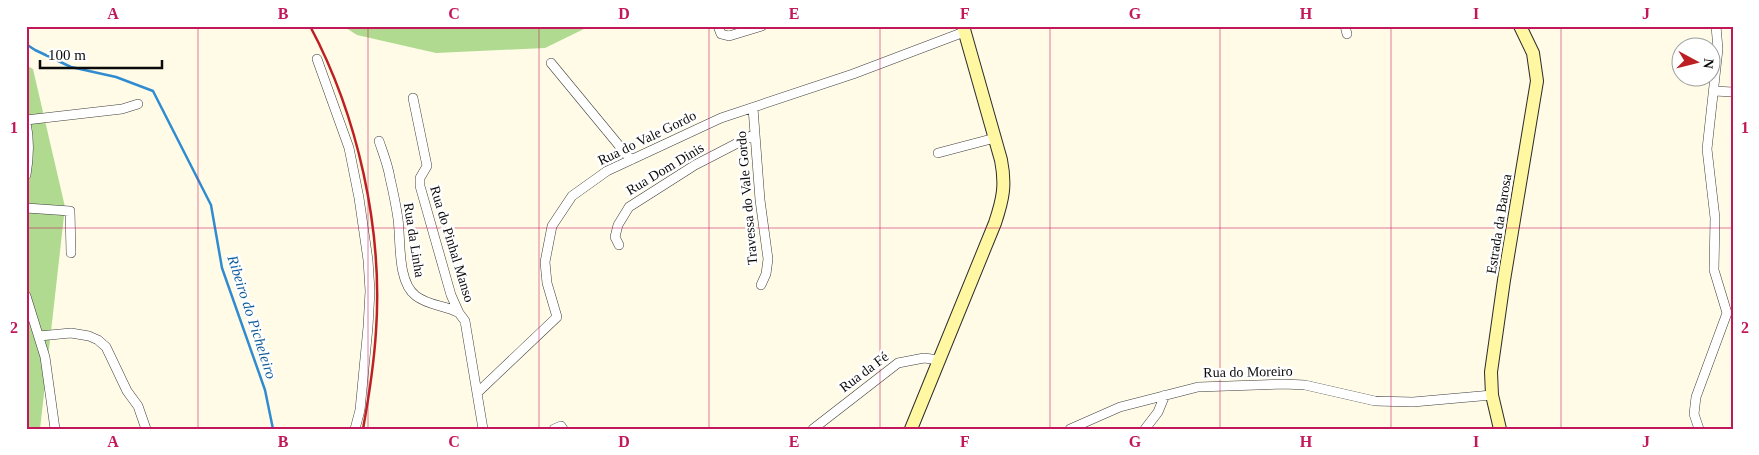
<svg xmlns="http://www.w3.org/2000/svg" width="1759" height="455" font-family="Georgia,serif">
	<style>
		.forest { fill: #afda90 }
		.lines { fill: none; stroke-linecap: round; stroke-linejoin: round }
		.stream { stroke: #308cd0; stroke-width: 2.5 }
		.street-casing { stroke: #3d3d3d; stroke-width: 10 }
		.secondary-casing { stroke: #2c2c2c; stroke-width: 14 }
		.street { stroke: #fff; stroke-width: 9 }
		.secondary { stroke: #fff7a2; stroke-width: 12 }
		.rail { stroke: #bc2023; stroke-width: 2.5 }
		.grid { fill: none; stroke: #c2185b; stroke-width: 1; stroke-opacity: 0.55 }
		.labels { text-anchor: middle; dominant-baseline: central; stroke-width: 5; stroke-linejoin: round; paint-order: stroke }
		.street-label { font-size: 14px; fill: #0a0a0a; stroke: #fff }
		.water-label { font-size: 15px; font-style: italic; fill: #125d9d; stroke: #fff }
		.neatline { fill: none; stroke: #c2185b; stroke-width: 2 }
		.grid-label { font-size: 16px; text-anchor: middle; font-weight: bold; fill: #c2185b }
	</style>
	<rect width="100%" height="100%" fill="#fffbe7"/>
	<path class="forest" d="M 343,26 L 590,26 L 545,48 L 436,53 L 357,35 Z
		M 26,65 L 33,69 L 65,207 L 40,429 L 26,429 Z"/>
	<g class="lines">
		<path class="stream" d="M 26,44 L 35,50 L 71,67 L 116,77 L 153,91 L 211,205 L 222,268 L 265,390 L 273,429"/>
		<g class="street-casing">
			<path id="street" d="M 718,26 L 721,34 L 729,36 L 762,26
				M 1345,26 L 1347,34
				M 317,59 L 349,148 L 359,198 L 368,260 L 370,291 L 368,327 L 360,410 L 355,429
				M 551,63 L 631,160
				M 1714,91 L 1733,92
				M 413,98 L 427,166 L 420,178 L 420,186 L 451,295 L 459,313 L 465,321 L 483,429
				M 753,108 L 760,200 L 768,259 L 766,274 L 761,285
				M 26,120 L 122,109 L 138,104
				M 26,123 C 30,141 29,157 26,175
				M 379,141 C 383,153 388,165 390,178 C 393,191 396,205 398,219 C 401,241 397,282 416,296 C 429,306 445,305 459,313
				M 938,153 L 995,138
				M 26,208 L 70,211 L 71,253
				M 619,245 L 615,237 L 618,225 L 629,207 L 695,165 L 755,134
				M 26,296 L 45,357 L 55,429
				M 39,336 L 71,333 L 89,336 L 98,340 L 106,347 L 127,391 L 138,406 L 146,429
				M 477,393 L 557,317 L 547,283 L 545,262 L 552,226 L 572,196 L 607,171 L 721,118 L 853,74 L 964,32
				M 554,429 L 561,426 L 563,429
				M 813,429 L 898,363 L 924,358 L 939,360
				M 1070,429 L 1120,407 L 1198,387 L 1284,384 L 1305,385 L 1375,401 L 1413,402 L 1492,395
				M 1145,429 L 1158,412 L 1165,395
				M 1699,429 L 1694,414 L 1696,397 L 1727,313 L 1714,270 L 1715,218 L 1707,149 L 1718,49 L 1716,26"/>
		</g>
		<g class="secondary-casing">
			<path id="secondary" d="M 911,429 L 995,223 C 1003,199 1006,185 1001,160 L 963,26
				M 1500,429 L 1492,395 L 1491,372 L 1504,280 L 1537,81 L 1533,53 L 1520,26"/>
		</g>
		<use href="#street" class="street"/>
		<use href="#secondary" class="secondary"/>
		<path class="rail" d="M 310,26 C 358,116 383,229 376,331 C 374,364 369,396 363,429"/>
	</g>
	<path class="grid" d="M 198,26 L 198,429M 368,26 L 368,429M 539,26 L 539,429M 709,26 L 709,429M 880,26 L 880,429M 1050,26 L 1050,429M 1220,26 L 1220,429M 1391,26 L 1391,429M 1561,26 L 1561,429M 26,228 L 1733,228"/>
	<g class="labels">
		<g class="street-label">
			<text transform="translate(647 138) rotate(-26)">Rua do Vale Gordo</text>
			<text transform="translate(665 169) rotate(-31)">Rua Dom Dinis</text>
			<text transform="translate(747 198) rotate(-95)">Travessa do Vale Gordo</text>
			<text transform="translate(1499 224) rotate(-81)">Estrada da Barosa</text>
			<text transform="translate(414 240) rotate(81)">Rua da Linha</text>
			<text transform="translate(452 244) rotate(73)">Rua do Pinhal Manso</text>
			<text transform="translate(864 372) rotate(-37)">Rua da Fé</text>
			<text transform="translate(1248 372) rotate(-1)">Rua do Moreiro</text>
		</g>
		<g class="water-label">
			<text transform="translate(252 317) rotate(72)">Ribeiro do Picheleiro</text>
		</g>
	</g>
	<rect width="1759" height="455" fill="none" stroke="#ffffff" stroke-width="55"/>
	<g transform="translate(1696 62) rotate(97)"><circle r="24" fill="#ffffff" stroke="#9d9d9d"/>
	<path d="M0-4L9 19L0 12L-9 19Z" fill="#bc2023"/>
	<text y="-8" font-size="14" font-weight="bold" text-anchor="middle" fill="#0a0a0a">N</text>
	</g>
	<path d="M40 60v8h122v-8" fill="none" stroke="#0a0a0a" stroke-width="2.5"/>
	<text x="48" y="60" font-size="15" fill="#0a0a0a" stroke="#ffffff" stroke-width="4" paint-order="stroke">100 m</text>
	<rect x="28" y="28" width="1704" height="400" class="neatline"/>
	<g class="grid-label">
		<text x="113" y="19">A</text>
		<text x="283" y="19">B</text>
		<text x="454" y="19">C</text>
		<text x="624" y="19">D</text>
		<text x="794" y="19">E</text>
		<text x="965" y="19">F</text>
		<text x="1135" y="19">G</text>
		<text x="1306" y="19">H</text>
		<text x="1476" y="19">I</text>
		<text x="1646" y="19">J</text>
		<text x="14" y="133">1</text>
		<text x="1745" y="133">1</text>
		<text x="14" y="333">2</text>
		<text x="1745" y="333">2</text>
		<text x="113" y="447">A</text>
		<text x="283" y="447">B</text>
		<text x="454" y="447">C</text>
		<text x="624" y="447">D</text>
		<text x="794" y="447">E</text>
		<text x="965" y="447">F</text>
		<text x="1135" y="447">G</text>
		<text x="1306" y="447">H</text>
		<text x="1476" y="447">I</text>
		<text x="1646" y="447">J</text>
	</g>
</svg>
